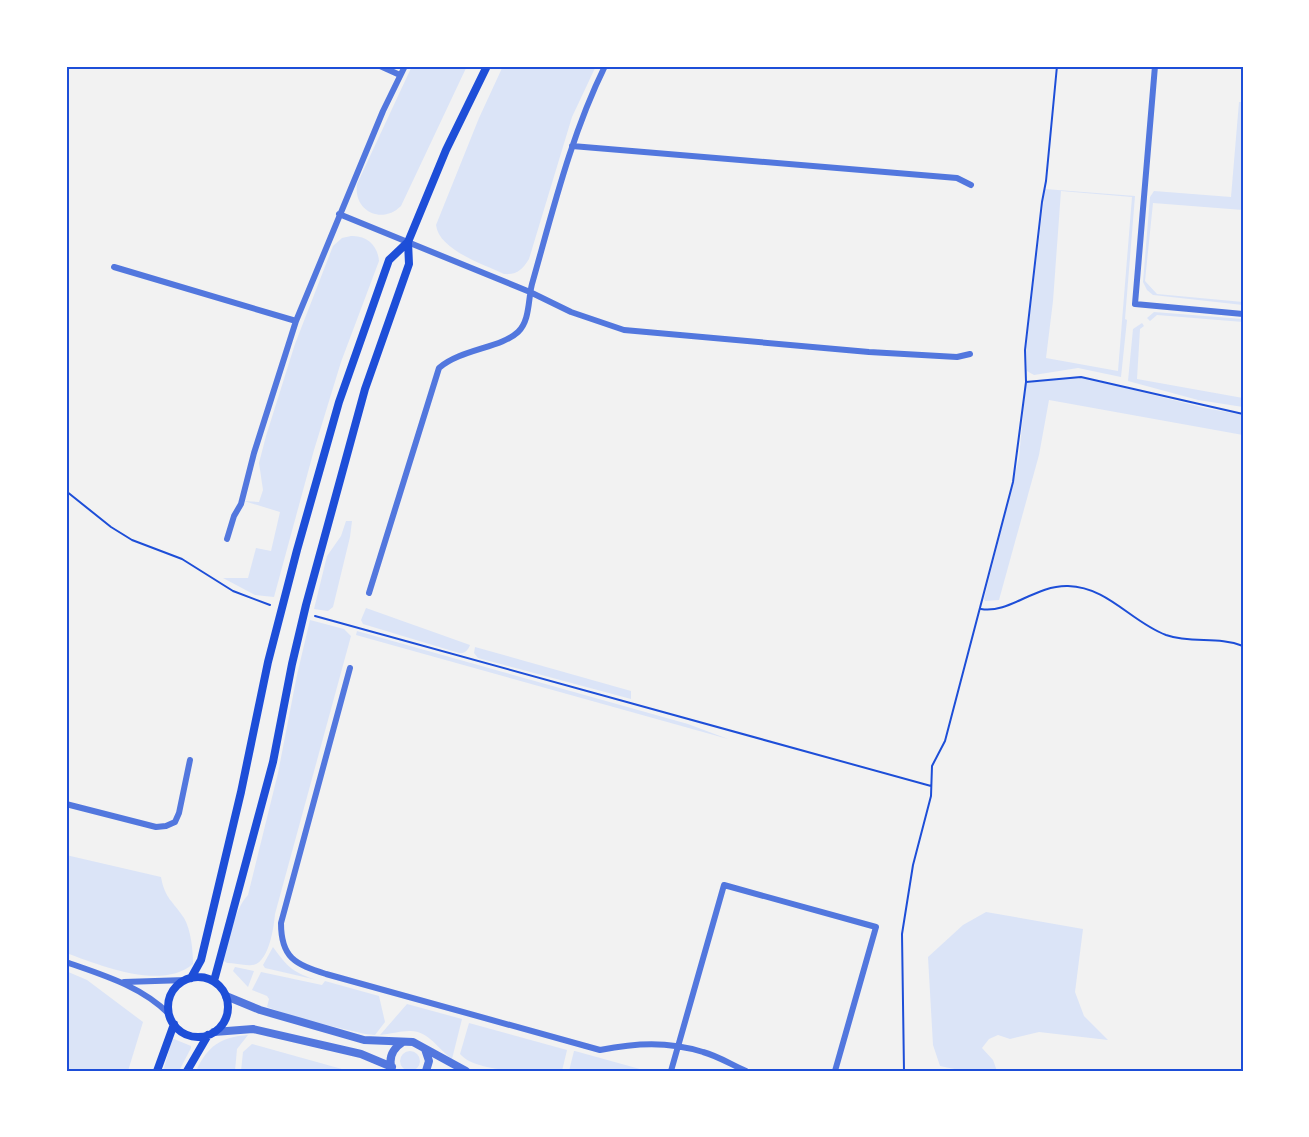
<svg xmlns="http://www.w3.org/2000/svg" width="1309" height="1137" font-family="Inter,sans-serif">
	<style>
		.green { fill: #dbe4f7; fill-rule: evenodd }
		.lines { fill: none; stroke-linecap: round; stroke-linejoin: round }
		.path { stroke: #1d4ed8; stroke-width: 2 }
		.minor { stroke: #5277de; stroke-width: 6 }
		.tertiary { stroke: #5277de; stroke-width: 8 }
		.secondary { stroke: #1d4ed8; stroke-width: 8 }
		.neatline { fill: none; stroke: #1d4ed8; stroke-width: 2 }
	</style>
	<rect width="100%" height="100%" fill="#f2f2f2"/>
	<path class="green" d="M 412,66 L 467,66 L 401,206 C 382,225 353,211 357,184 Z
		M 503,66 L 596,66 L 572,117 L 529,259 C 522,270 517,275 504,274 C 483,264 439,250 436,225 L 479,118 Z
		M 1239,102 L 1243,102 L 1243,210 L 1153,203 L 1145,281 L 1157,294 L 1243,302 L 1243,305 L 1153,295 L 1147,290 L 1143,282 L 1150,197 L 1154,191 L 1231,197 Z
		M 1045,189 L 1135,196 L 1125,319 L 1127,320 L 1121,377 L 1078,368 L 1034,375 L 1027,371 L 1026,347 ZM 1061,191 L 1132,197 L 1118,371 L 1046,358 L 1053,301 Z
		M 351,236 C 367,235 378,246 379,261 L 341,362 L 314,450 L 274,597 L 255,595 L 223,578 L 248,578 L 256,548 L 271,551 L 280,512 L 244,501 L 259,502 L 263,490 L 259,463 L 266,436 L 295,344 L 333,246 L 342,238 Z
		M 1154,312 L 1243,319 L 1243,322 L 1157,315 L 1150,321 L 1147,318 Z
		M 1142,323 L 1144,326 L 1140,329 L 1137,379 L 1243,398 L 1243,407 L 1198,400 L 1128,381 L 1133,329 Z
		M 1078,376 L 1205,408 L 1243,415 L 1243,435 L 1049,400 L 1039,455 L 999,600 L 985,601 L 984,599 L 1019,458 L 1026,383 Z
		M 346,521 L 352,521 L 350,537 L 333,607 L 328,611 L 314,609 L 327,556 L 341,536 Z
		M 366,608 L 470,645 C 468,650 465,654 459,653 L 363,624 L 361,620 Z
		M 310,620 L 344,629 L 351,636 L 275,914 C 274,926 269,964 252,965 C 244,966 235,963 227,963 L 224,961 C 228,942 235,908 248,895 L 278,773 L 297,675 Z
		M 357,631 L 688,724 L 728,739 L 356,635 Z
		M 475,647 L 631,691 L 631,699 L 478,658 L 474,653 Z
		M 66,855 L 161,877 C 165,899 173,901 184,918 C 191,930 193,950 193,964 C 161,991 100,965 66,953 Z
		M 986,912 L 1083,929 L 1075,992 L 1084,1016 L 1108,1040 L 1039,1032 L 1010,1039 L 998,1035 L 989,1039 L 982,1048 L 993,1060 L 997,1071 L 964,1071 L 940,1066 L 933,1045 L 928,957 L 963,925 Z
		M 273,947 C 287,967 294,973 317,980 L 265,968 L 263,965 Z
		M 235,967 L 254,971 L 248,987 L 233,971 Z
		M 66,971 L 87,980 L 143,1022 L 128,1071 L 66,1071 Z
		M 261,972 L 322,985 L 325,981 L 379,996 L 385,1022 L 375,1035 L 365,1034 L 301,1019 L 267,1007 L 269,999 L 267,996 L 252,990 Z
		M 407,1004 L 462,1019 L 452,1059 C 438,1049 428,1030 409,1031 C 400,1031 390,1034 380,1035 Z
		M 469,1023 L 567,1050 L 562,1071 C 537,1071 477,1074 460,1054 Z
		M 248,1035 L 237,1049 L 235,1071 L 196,1071 C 208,1046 220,1037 248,1035 Z
		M 174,1039 L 191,1046 L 191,1048 L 179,1071 L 163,1071 L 172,1040 Z
		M 252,1044 L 349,1071 L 241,1071 L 243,1052 Z
		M 574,1051 L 575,1051 L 647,1071 L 569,1071 Z
		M400 1061a10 10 0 1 1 20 0a10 10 0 1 1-20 0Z"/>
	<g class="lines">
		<path class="path" d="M 1026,382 L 1081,377 L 1243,414
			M 66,491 L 111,527 L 132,540 L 182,559 L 233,591 L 270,605
			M 981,609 C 1009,614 1035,585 1068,586 C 1108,587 1131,622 1166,635 C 1192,644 1218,636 1243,646
			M 315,616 L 931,786
			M 904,1071 L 902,934 L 913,865 L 931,796 L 932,766 L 945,741 L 1013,482 L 1026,382 L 1025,350 L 1042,202 L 1046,181 L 1057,66"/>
		<path class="minor" d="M 380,66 L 400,75
			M 1155,66 L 1135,304 L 1243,314
			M 572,146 L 957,178 L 971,185
			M 339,214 L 530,292 L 571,312 L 624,330 L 869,352 L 957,357 L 970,354
			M 114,267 L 296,321
			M 227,539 L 234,516 L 241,504 L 254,453 L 296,321 L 383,111 L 405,66
			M 369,593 L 439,368 C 461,349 501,348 518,332 C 530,321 528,299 532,284 C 553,210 571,135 605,66
			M 350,668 L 281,923 C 281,958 295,964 326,974 L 600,1050 C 636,1043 667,1041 703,1052 C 718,1056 732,1065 746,1071
			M 66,804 L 156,827 L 166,826 L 175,822 L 179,813 L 190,760
			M 66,962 C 103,975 141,986 169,1014
			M 124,982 L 186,980
			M 671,1071 L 724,885 L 876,927 L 835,1071"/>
		<path class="tertiary" d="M 226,996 L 260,1010 L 364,1040 L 413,1042 L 466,1071
			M 214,1032 L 253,1029 L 361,1054 L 392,1067
			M 425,1049 L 429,1061 L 426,1071
			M 392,1070 C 388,1058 392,1049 403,1042"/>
		<path class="secondary" d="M168 1007a30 30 0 1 1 60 0a30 30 0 1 1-60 0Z
			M 191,978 L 201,960 L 241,792 L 268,662 L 297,550 L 339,402 L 389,260 L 408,242 L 446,150 L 487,66
			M 214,981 L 273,762 L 292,664 L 306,605 L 365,389 L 409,264 L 408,242
			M 157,1071 L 174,1024
			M 187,1071 L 208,1035"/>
	</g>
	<rect width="1309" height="1137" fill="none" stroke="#ffffff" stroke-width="135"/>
	<rect x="68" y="68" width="1174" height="1002" class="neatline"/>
</svg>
